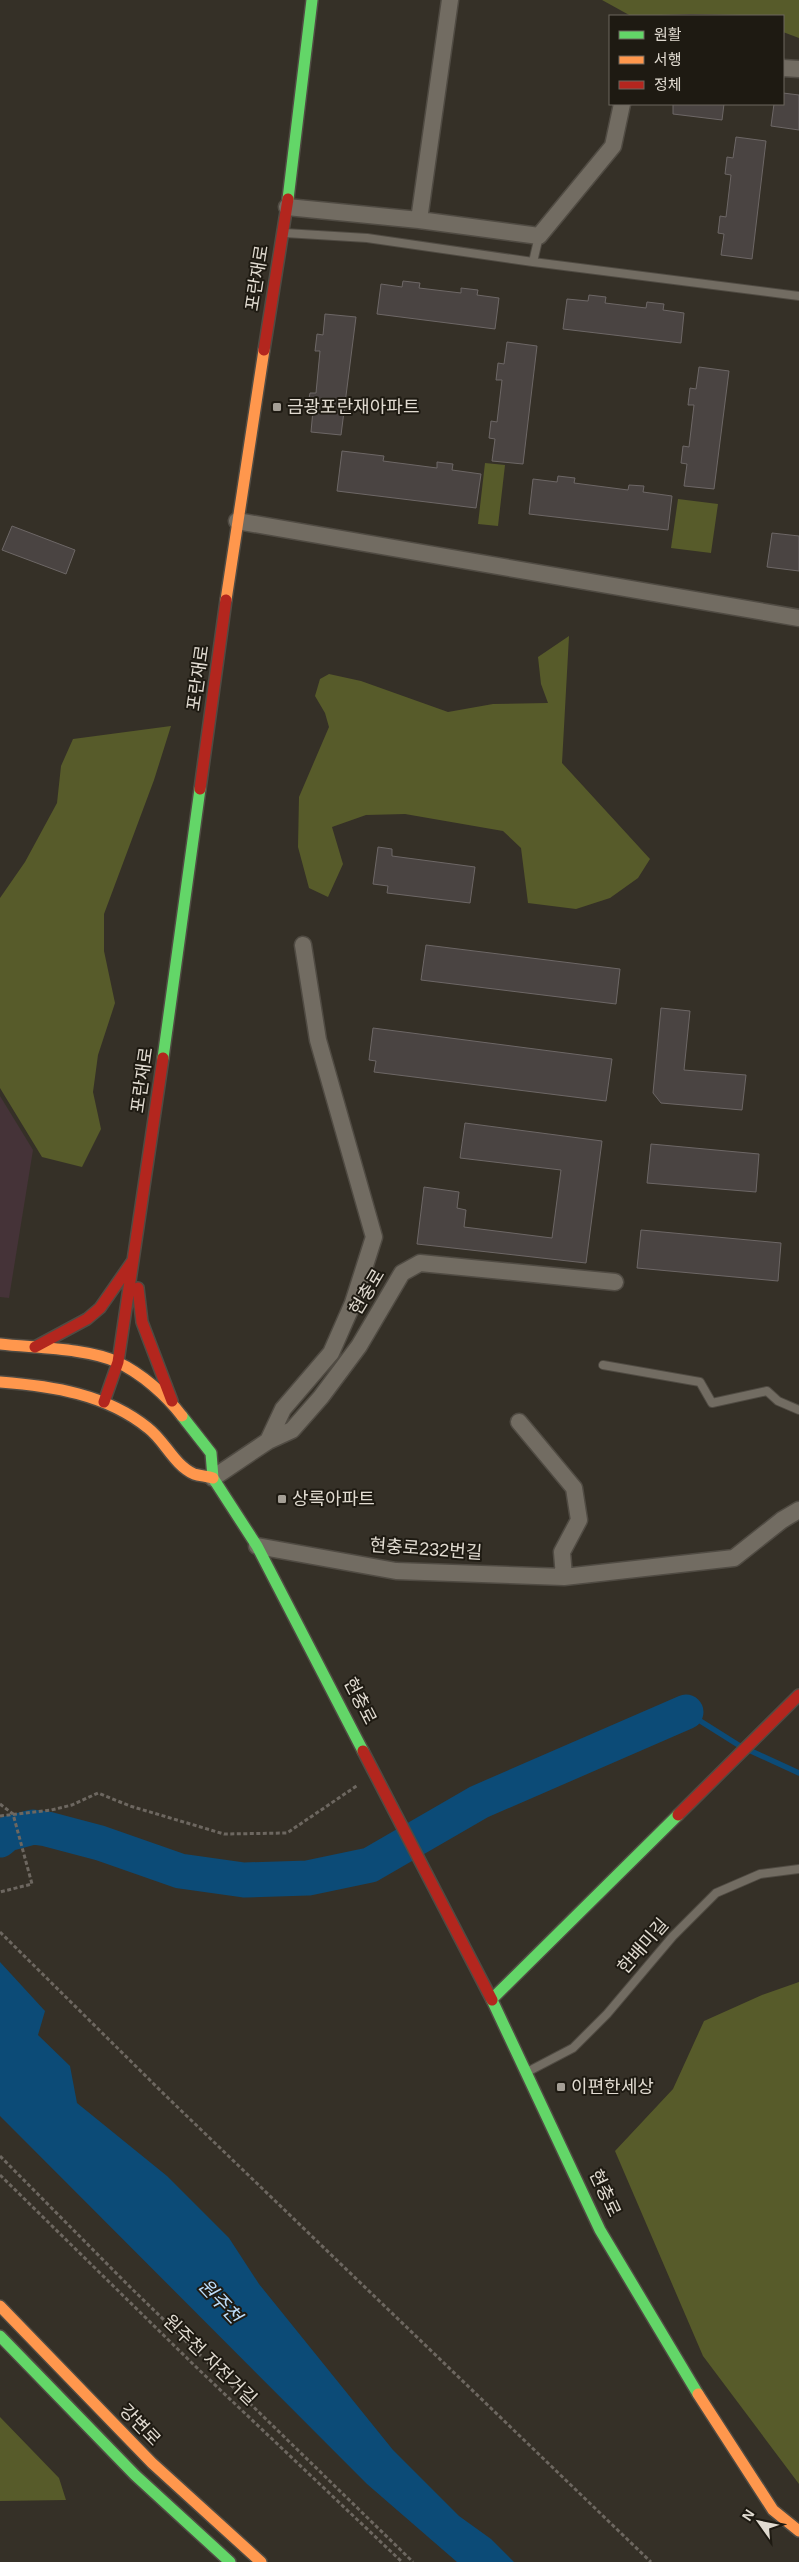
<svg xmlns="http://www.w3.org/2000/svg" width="799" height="2562" font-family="Arial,'Noto Sans KR',sans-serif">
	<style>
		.education { fill: #453338 }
		.green { fill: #575b2a }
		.water { fill: #0c4b77 }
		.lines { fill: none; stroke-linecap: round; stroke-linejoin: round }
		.stream { stroke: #0c4b77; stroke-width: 5.5 }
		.river { stroke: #0c4b77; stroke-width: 35 }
		.building { fill: #4a4442; stroke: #6d6766 }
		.lane-casing { stroke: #504b43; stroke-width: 10 }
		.street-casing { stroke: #504b43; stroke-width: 19 }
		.fast-casing { stroke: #504b43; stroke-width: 14 }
		.slow-casing { stroke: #504b43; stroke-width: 14 }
		.jam-casing { stroke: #504b43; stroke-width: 14 }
		.path { stroke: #6d6760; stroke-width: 3; stroke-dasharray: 4 2.5; stroke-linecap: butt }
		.lane { stroke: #726c62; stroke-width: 8 }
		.street { stroke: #726c62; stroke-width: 16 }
		.fast { stroke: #63d668; stroke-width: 11 }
		.slow { stroke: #ff974d; stroke-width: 11 }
		.jam { stroke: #b3261e; stroke-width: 11 }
		.poi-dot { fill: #a59f96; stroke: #1e1a12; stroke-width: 2 }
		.labels { text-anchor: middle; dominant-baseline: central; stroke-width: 4; stroke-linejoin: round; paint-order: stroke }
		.street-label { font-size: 18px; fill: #e1dbd1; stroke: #1e1a12 }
		.poi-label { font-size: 18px; fill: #e1dbd1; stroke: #1e1a12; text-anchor: start }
		.water-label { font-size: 19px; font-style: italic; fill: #bdddfa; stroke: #1e1a12 }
	</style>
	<rect width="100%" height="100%" fill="#353027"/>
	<path class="education" d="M 0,1096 L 33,1150 L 9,1298 L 0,1297 Z"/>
	<path class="green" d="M 602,0 L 799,0 L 799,38 L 783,32 L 783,16 L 691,14 L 631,16 Z
		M 485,463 L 505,465 L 498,526 L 478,524 Z
		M 678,499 L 718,504 L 711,553 L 671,548 Z
		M 569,636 L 562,763 L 650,859 L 638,878 L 610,898 L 576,909 L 528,903 L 521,848 L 503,831 L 405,814 L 366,815 L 332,827 L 343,864 L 328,897 L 309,888 L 298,847 L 299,797 L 329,727 L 325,713 L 315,696 L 320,679 L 329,674 L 361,681 L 448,712 L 493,704 L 548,703 L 541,684 L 538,657 Z
		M 171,726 L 154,780 L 104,914 L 104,951 L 115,1003 L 98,1055 L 93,1092 L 101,1129 L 82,1167 L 42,1157 L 0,1088 L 0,898 L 25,862 L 57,803 L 61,766 L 73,739 Z
		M 799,1982 L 799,2484 L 703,2356 L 615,2151 L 673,2089 L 704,2021 L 762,1995 Z
		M 0,2417 L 59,2478 L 66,2500 L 0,2501 Z"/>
	<path class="water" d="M 0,1962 L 45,2011 L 38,2035 L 70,2066 L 77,2103 L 167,2176 L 229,2238 L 259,2284 L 393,2450 L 459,2516 L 491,2539 L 514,2562 L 457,2562 L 367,2484 L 0,2116 Z"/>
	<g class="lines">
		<path class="stream" d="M 686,1712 L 740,1746
			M 751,1751 L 799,1773"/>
		<path class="river" d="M 0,1840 L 7,1834 L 33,1827 L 47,1829 L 100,1843 L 180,1871 L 244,1880 L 308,1878 L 370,1865 L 479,1802 L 686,1712"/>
	</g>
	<path class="building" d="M 783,93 L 799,95 L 799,130 L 771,126 L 774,104 L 783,104 Z
		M 673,104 L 724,104 L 722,120 L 673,114 Z
		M 736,137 L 766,141 L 752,259 L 721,255 L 724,234 L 718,233 L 720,216 L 726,217 L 731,175 L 725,174 L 727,157 L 733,158 Z
		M 403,281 L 420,283 L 419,288 L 461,293 L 461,288 L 478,290 L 477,295 L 499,298 L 495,329 L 377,314 L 381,284 L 402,287 Z
		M 589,295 L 606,297 L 605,303 L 646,308 L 647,302 L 664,304 L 663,310 L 684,313 L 681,343 L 563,329 L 567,299 L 588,301 Z
		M 325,314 L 356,317 L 341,435 L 311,432 L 313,410 L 307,409 L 310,393 L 316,393 L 320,351 L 315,351 L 317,334 L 323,335 Z
		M 507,342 L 537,346 L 523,464 L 492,461 L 495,439 L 489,438 L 491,421 L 497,422 L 502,380 L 496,380 L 498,363 L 504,364 Z
		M 699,367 L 729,371 L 714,489 L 684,486 L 687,464 L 681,463 L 683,446 L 689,447 L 694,405 L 688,405 L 690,388 L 696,389 Z
		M 342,451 L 384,456 L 383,461 L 437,468 L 437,462 L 453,464 L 452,470 L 481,474 L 476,508 L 337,491 Z
		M 558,476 L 575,478 L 574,483 L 628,490 L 629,485 L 644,486 L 643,492 L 672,496 L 668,530 L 529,514 L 533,479 L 557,482 Z
		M 12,526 L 75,550 L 66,574 L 2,550 Z
		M 772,533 L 799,536 L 799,571 L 767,567 Z
		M 378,847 L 392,849 L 392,856 L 475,867 L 470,903 L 387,893 L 388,886 L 373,884 Z
		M 426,945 L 620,969 L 616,1004 L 421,980 Z
		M 661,1008 L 690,1011 L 684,1070 L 746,1075 L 742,1110 L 661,1103 L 653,1093 Z
		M 373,1028 L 612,1059 L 606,1101 L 374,1072 L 376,1061 L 369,1060 Z
		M 465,1123 L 602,1141 L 586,1263 L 417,1244 L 424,1187 L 459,1192 L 457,1208 L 466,1210 L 464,1227 L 552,1238 L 561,1170 L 460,1158 Z
		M 651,1144 L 759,1154 L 756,1192 L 647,1183 Z
		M 641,1230 L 781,1243 L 778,1281 L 637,1268 Z"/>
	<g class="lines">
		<g class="lane-casing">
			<path id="lane" d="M 285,233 L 367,238 L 533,262 L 799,296
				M 533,262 L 539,236
				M 603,1365 L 700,1382 L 712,1403 L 767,1391 L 778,1401 L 799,1410
				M 529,2071 L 573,2048 L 607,2014 L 673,1936 L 716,1893 L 760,1874 L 799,1869"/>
		</g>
		<g class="street-casing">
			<path id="street" d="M 783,68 L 799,69
				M 287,207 L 419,220 L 539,236 L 613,146 L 622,104
				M 419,220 L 450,0
				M 237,521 L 799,618
				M 519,1422 L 574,1488 L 579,1520 L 562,1552 L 564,1577
				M 268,1441 L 283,1409 L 331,1353 L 353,1303 L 374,1237 L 318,1040 L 303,945
				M 213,1478 L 268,1441 L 292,1430 L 321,1397 L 359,1346 L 402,1273 L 420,1263 L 615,1282
				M 257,1546 L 396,1571 L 564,1577 L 734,1558 L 782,1520 L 799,1510"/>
		</g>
		<g class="fast-casing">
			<path id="fast" d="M 288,199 L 312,0
				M 163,1058 L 200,789
				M 182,1416 L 211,1453 L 213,1478 L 257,1546 L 363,1751
				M 492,1999 L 678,1815
				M 492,2000 L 600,2230 L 698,2394
				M 0,2336 L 135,2475 L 230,2562"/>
		</g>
		<g class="slow-casing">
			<path id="slow" d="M 226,600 L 264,350
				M 0,1344 C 34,1348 87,1348 117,1362 C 141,1373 166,1395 182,1416
				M 0,1382 C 52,1386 106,1394 148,1428 C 165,1441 174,1465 194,1474 C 200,1476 207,1476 213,1478
				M 0,2306 L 152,2463 L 261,2562
				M 698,2394 L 773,2510 L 799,2531"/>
		</g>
		<g class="jam-casing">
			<path id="jam" d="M 264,350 L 288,199
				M 200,789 L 226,600
				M 138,1288 L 142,1322 L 172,1401
				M 35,1347 L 87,1319 L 100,1308 L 132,1262
				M 104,1402 L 118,1362 L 163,1058
				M 363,1751 L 492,2000
				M 678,1815 L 799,1695"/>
		</g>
		<path class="path" d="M 0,1804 L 13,1814 L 32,1884 L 0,1892
			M 0,1816 L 51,1810 L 72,1805 L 98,1793 L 130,1806 L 224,1834 L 287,1833 L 358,1785
			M 0,1932 L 166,2096 L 651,2562
			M 0,2156 L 127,2284 L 413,2562
			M 0,2175 L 195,2366 L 402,2562"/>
		<use href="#lane" class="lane"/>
		<use href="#street" class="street"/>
		<use href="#fast" class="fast"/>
		<use href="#slow" class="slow"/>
		<use href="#jam" class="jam"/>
	</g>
	<g class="poi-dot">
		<rect x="272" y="402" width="10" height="10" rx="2.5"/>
		<rect x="277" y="1494" width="10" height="10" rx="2.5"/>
		<rect x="556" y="2082" width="10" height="10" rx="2.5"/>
	</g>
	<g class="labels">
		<g class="street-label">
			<text transform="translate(257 278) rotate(-81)">포란재로</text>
			<text transform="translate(198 678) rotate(-82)">포란재로</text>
			<text transform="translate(142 1080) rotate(-82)">포란재로</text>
			<text transform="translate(367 1292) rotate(-59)">현충로</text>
			<text transform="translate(426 1549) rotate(4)">현충로232번길</text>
			<text transform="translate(360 1701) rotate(63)">현충로</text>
			<text transform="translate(643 1946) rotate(-49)">한배미길</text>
			<text transform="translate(605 2193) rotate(65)">현충로</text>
			<text transform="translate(210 2360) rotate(44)">원주천 자전거길</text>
			<text transform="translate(140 2425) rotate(46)">강변로</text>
		</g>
		<g class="poi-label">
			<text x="287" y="407">금광포란재아파트</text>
			<text x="292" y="1499">상록아파트</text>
			<text x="571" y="2087">이편한세상</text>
		</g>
		<g class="water-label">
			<text transform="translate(220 2301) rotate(47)">원주천</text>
		</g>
	</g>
	<rect x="609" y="15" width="175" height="90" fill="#1e1a12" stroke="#6c675e"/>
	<rect x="619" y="31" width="25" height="8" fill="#63d668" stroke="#6c675e"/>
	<text x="654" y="40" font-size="15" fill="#e1dbd1">원활</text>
	<rect x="619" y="56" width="25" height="8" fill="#ff974d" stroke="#6c675e"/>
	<text x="654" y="65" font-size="15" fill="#e1dbd1">서행</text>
	<rect x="619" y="81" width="25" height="8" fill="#b3261e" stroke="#6c675e"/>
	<text x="654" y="90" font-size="15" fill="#e1dbd1">정체</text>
	<g transform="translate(759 2522) rotate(303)" stroke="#1e1a12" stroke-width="4" paint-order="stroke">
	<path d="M0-4L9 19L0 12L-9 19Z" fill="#e1dbd1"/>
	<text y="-8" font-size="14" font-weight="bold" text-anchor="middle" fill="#e1dbd1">N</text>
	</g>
</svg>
